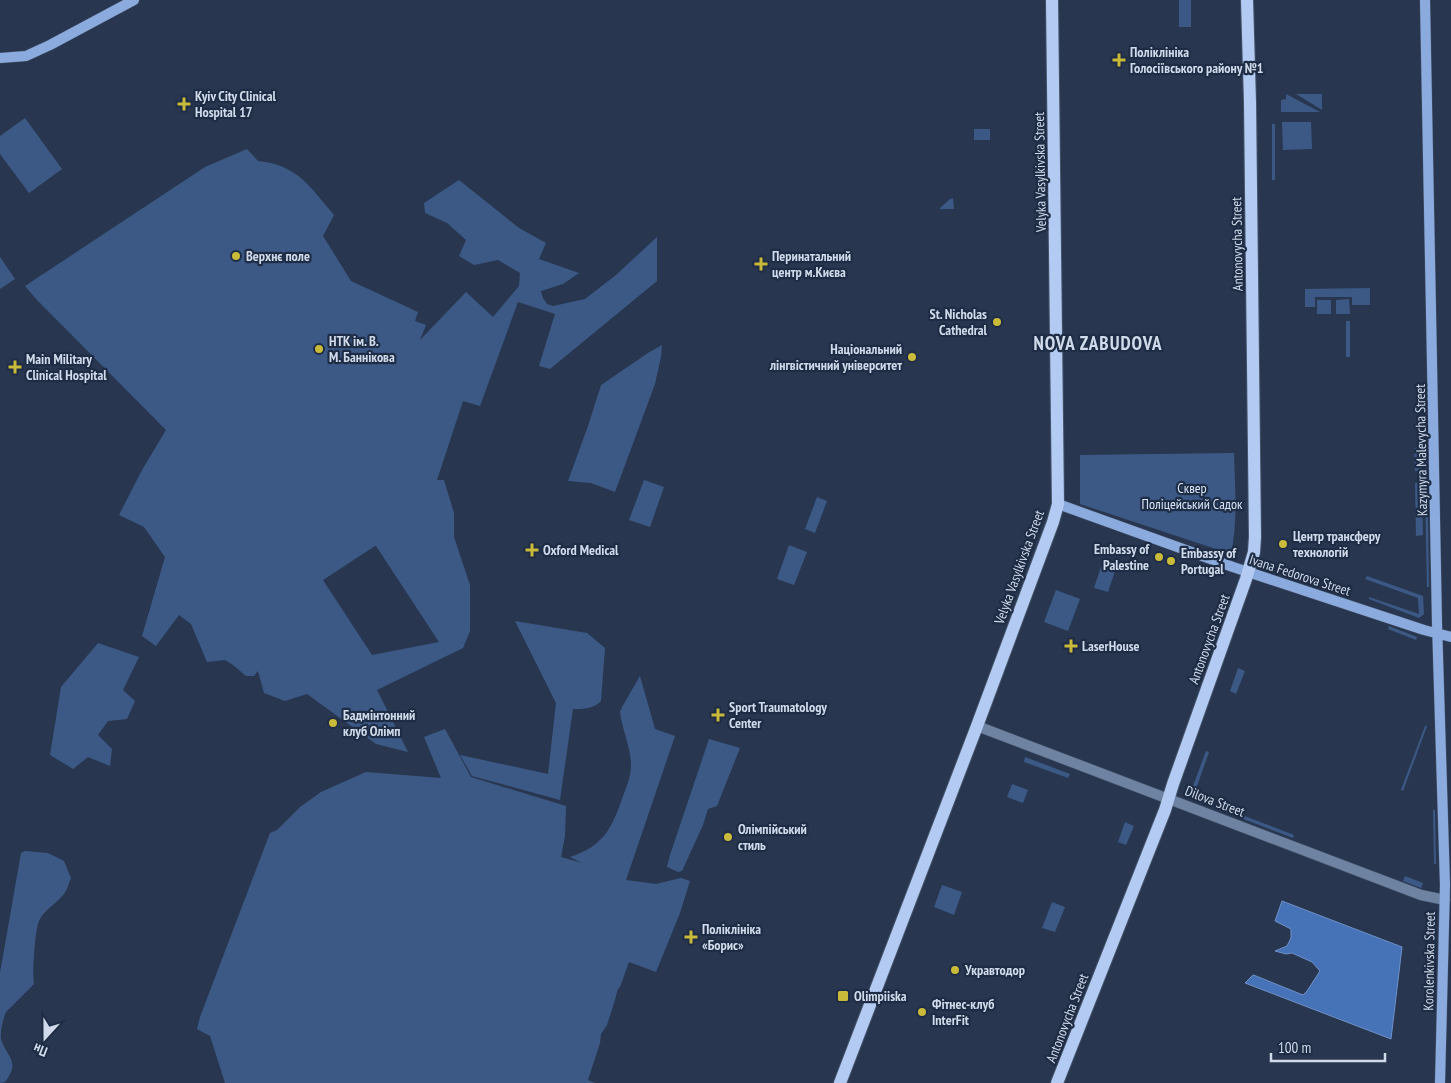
<svg xmlns="http://www.w3.org/2000/svg" width="1451" height="1083" font-family="'PT Sans Narrow',sans-serif">
	<style>
		.green { fill: #3c5986; fill-rule: evenodd }
		.water { fill: #4672b8; stroke: #6f91c7 }
		.lines { fill: none; stroke-linecap: round; stroke-linejoin: round }
		.tertiary-casing { stroke: #46546b; stroke-width: 11 }
		.secondary-casing { stroke: #46546b; stroke-width: 11 }
		.primary-casing { stroke: #46546b; stroke-width: 14 }
		.tertiary { stroke: #6e82a2; stroke-width: 10 }
		.secondary { stroke: #8babde; stroke-width: 10 }
		.primary { stroke: #b3cbf3; stroke-width: 12 }
		.poi-dot { fill: #caba3a; stroke: #1e2d45; stroke-width: 2 }
		.labels { text-anchor: middle; dominant-baseline: central; stroke-width: 4.5; stroke-linejoin: round; paint-order: stroke }
		.poi-label { font-size: 14px; font-weight: bold; fill: #d0daea; stroke: #1e2d45; text-anchor: start }
		.street-label { font-size: 14px; fill: #d0daea; stroke: #1e2d45 }
		.park-label { font-size: 14px; fill: #d8e5f8; stroke: #1e2d45 }
		.district-label { font-size: 19px; font-weight: bold; letter-spacing: 1px; fill: #d0daea; stroke: #1e2d45 }
	</style>
	<rect width="100%" height="100%" fill="#28374f"/>
	<path class="green" d="M 1179,0 L 1191,0 L 1191,27 L 1179,27 Z
		M 1286,94 L 1320,112 L 1281,112 L 1281,100 L 1286,99 Z
		M 1296,94 L 1322,94 L 1322,110 Z
		M 25,118 L 62,169 L 29,193 L 0,154 L 0,136 Z
		M 1282,122 L 1311,122 L 1312,149 L 1283,150 Z
		M 1272,124 L 1275,124 L 1275,180 L 1272,180 Z
		M 974,129 L 990,129 L 990,140 L 974,140 Z
		M 247,149 L 258,161 C 298,165 310,187 334,215 L 323,236 L 351,281 L 418,312 L 415,321 L 426,325 L 420,340 L 466,292 L 493,317 L 519,286 L 520,273 L 498,260 L 474,265 L 459,256 L 466,240 L 447,223 L 425,213 L 424,203 L 459,180 L 519,228 L 546,243 L 539,259 L 579,273 L 563,284 L 541,291 L 543,298 L 547,304 L 553,306 L 585,299 L 616,275 L 657,237 L 657,281 L 550,369 L 539,366 L 555,314 L 518,302 L 480,406 L 463,401 L 437,480 L 444,480 L 454,513 L 454,537 L 470,585 L 470,631 L 463,648 L 377,690 L 408,752 L 376,744 L 307,694 L 285,701 L 264,693 L 258,671 L 254,676 L 246,676 L 233,665 L 225,660 L 207,662 L 191,624 L 179,615 L 156,646 L 142,636 L 165,557 L 144,527 L 119,515 L 142,470 L 166,430 L 37,300 L 25,286 L 205,167 ZM 375,546 L 376,546 L 439,642 L 372,655 L 323,580 Z
		M 953,198 L 954,209 L 940,209 L 940,208 L 950,199 Z
		M 0,257 L 15,279 L 0,289 Z
		M 1370,288 L 1370,305 L 1352,305 L 1352,297 L 1315,297 L 1315,307 L 1305,307 L 1305,289 Z
		M 1349,299 L 1350,314 L 1336,314 L 1336,300 Z
		M 1317,300 L 1331,300 L 1331,314 L 1317,314 Z
		M 1346,321 L 1350,321 L 1350,357 L 1346,357 Z
		M 662,345 L 661,357 L 655,384 L 615,492 L 591,483 L 568,481 L 589,423 L 601,385 L 648,353 Z
		M 1421,447 L 1423,535 L 1416,536 L 1415,483 L 1419,482 L 1419,471 L 1415,471 L 1414,448 Z
		M 1424,448 L 1427,448 L 1429,587 L 1427,587 Z
		M 1234,453 C 1235,487 1238,522 1231,554 L 1080,504 L 1080,455 Z
		M 644,480 L 664,487 L 650,527 L 629,520 Z
		M 817,497 L 827,501 L 815,533 L 805,529 Z
		M 789,545 L 807,552 L 794,585 L 777,579 Z
		M 1101,567 L 1115,571 L 1108,592 L 1094,588 Z
		M 1367,576 L 1423,596 L 1424,614 L 1419,618 L 1369,599 L 1369,597 L 1419,614 L 1418,598 L 1365,579 Z
		M 1056,590 L 1080,599 L 1068,631 L 1044,622 Z
		M 515,621 L 587,633 L 605,648 L 601,701 C 593,709 584,709 573,709 L 560,800 L 472,776 L 460,755 L 548,774 L 556,703 Z
		M 1389,626 L 1417,637 L 1416,640 L 1388,629 Z
		M 98,643 L 139,657 L 123,690 L 135,701 L 127,719 L 108,721 L 98,735 L 112,749 L 110,766 L 88,757 L 73,769 L 50,755 L 61,687 Z
		M 1238,668 L 1245,671 L 1236,694 L 1230,691 Z
		M 640,676 L 655,729 L 675,736 L 626,880 L 656,884 L 681,878 L 690,881 L 680,913 L 656,972 L 629,962 L 620,987 L 618,989 L 614,1003 L 607,1025 L 601,1034 L 600,1043 L 588,1080 L 595,1083 L 225,1083 L 210,1036 L 197,1029 L 200,1017 L 270,833 L 277,830 L 300,807 L 321,792 L 366,772 L 441,778 L 424,737 L 445,729 L 471,777 L 566,806 L 565,836 L 561,857 L 582,863 L 570,857 C 603,846 611,830 622,799 C 626,788 631,777 631,765 C 631,747 622,730 620,712 L 622,707 Z
		M 1425,726 L 1427,726 L 1403,791 L 1401,790 Z
		M 709,739 L 740,748 L 717,806 L 708,809 L 703,825 L 682,871 L 678,872 L 667,867 L 670,855 Z
		M 1206,751 L 1209,752 L 1196,789 L 1193,786 Z
		M 1025,757 L 1070,774 L 1068,778 L 1024,762 Z
		M 1012,784 L 1028,790 L 1023,803 L 1007,797 Z
		M 1195,797 L 1294,835 L 1293,838 L 1194,800 Z
		M 1433,810 L 1435,810 L 1436,864 L 1434,864 Z
		M 1125,822 L 1134,826 L 1126,845 L 1118,842 Z
		M 25,851 L 48,853 L 64,861 L 71,878 C 69,883 67,891 63,895 C 56,904 44,910 39,921 C 35,930 32,974 34,984 L 6,1012 C 3,1019 0,1032 1,1039 C 7,1058 21,1061 5,1082 L 0,1083 L 0,973 L 21,853 Z
		M 1405,876 L 1423,883 L 1421,888 L 1403,881 Z
		M 942,885 L 962,892 L 954,915 L 934,907 Z
		M 1052,902 L 1065,907 L 1055,932 L 1042,928 Z"/>
	<path class="water" d="M 1282,901 L 1402,947 L 1391,1039 L 1245,983 L 1253,975 L 1256,976 L 1303,995 L 1307,991 L 1320,971 L 1312,962 L 1292,953 L 1286,954 L 1275,951 L 1287,946 L 1291,938 L 1291,929 L 1275,921 Z"/>
	<g class="lines">
		<g class="tertiary-casing">
			<path id="tertiary" d="M 977,726 L 1421,895 L 1445,900"/>
		</g>
		<g class="secondary-casing">
			<path id="secondary" d="M 1425,0 L 1437,623 L 1445,885 L 1440,1083
				M 0,58 L 26,56 L 50,45 L 134,0
				M 1058,504 L 1233,567 L 1424,630 L 1451,637"/>
		</g>
		<g class="primary-casing">
			<path id="primary" d="M 840,1083 L 977,726 L 1053,522 L 1058,504 L 1052,0
				M 1057,1083 L 1165,810 L 1173,784 L 1246,579 L 1254,552 L 1255,537 L 1250,102 L 1247,0"/>
		</g>
		<use href="#tertiary" class="tertiary"/>
		<use href="#secondary" class="secondary"/>
		<use href="#primary" class="primary"/>
	</g>
	<g class="poi-dot">
		<path d="M1116.5 52.5h5v5h5v5h-5v5h-5v-5h-5v-5h5z"/>
		<path d="M181.5 96.5h5v5h5v5h-5v5h-5v-5h-5v-5h5z"/>
		<circle cx="236" cy="256" r="5"/>
		<path d="M758.5 256.5h5v5h5v5h-5v5h-5v-5h-5v-5h5z"/>
		<circle cx="997" cy="322" r="5"/>
		<circle cx="319" cy="349" r="5"/>
		<circle cx="912" cy="357" r="5"/>
		<path d="M12.5 359.5h5v5h5v5h-5v5h-5v-5h-5v-5h5z"/>
		<circle cx="1283" cy="544" r="5"/>
		<path d="M529.5 542.5h5v5h5v5h-5v5h-5v-5h-5v-5h5z"/>
		<circle cx="1159" cy="557" r="5"/>
		<circle cx="1171" cy="561" r="5"/>
		<path d="M1068.5 638.5h5v5h5v5h-5v5h-5v-5h-5v-5h5z"/>
		<path d="M715.5 707.5h5v5h5v5h-5v5h-5v-5h-5v-5h5z"/>
		<circle cx="333" cy="723" r="5"/>
		<circle cx="728" cy="837" r="5"/>
		<path d="M688.5 929.5h5v5h5v5h-5v5h-5v-5h-5v-5h5z"/>
		<circle cx="955" cy="970" r="5"/>
		<rect x="837" y="990" width="12" height="12" rx="2.5"/>
		<circle cx="922" cy="1012" r="5"/>
	</g>
	<g class="labels">
		<g class="poi-label">
			<text x="1130" y="52">Поліклініка<tspan x="1130" dy="16">Голосіївського району №1</tspan></text>
			<text x="195" y="96">Kyiv City Clinical<tspan x="195" dy="16">Hospital 17</tspan></text>
			<text x="246" y="256">Верхнє поле</text>
			<text x="772" y="256">Перинатальний<tspan x="772" dy="16">центр м.Києва</tspan></text>
			<text x="987" y="314" text-anchor="end">St. Nicholas<tspan x="987" dy="16">Cathedral</tspan></text>
			<text x="329" y="341">НТК ім. В.<tspan x="329" dy="16">М. Баннікова</tspan></text>
			<text x="902" y="349" text-anchor="end">Національний<tspan x="902" dy="16">лінгвістичний університет</tspan></text>
			<text x="26" y="359">Main Military<tspan x="26" dy="16">Clinical Hospital</tspan></text>
			<text x="1293" y="536">Центр трансферу<tspan x="1293" dy="16">технологій</tspan></text>
			<text x="1149" y="549" text-anchor="end">Embassy of<tspan x="1149" dy="16">Palestine</tspan></text>
			<text x="543" y="550">Oxford Medical</text>
			<text x="1181" y="553">Embassy of<tspan x="1181" dy="16">Portugal</tspan></text>
			<text x="1082" y="646">LaserHouse</text>
			<text x="729" y="707">Sport Traumatology<tspan x="729" dy="16">Center</tspan></text>
			<text x="343" y="715">Бадмінтонний<tspan x="343" dy="16">клуб Олімп</tspan></text>
			<text x="738" y="829">Олімпійський<tspan x="738" dy="16">стиль</tspan></text>
			<text x="702" y="929">Поліклініка<tspan x="702" dy="16">«Борис»</tspan></text>
			<text x="965" y="970">Укравтодор</text>
			<text x="854" y="996">Olimpiiska</text>
			<text x="932" y="1004">Фітнес-клуб<tspan x="932" dy="16">InterFit</tspan></text>
		</g>
		<g class="street-label">
			<text transform="translate(1040 172) rotate(-91)">Velyka Vasylkivska Street</text>
			<text transform="translate(1237 244) rotate(-91)">Antonovycha Street</text>
			<text transform="translate(1421 450) rotate(-91)">Kazymyra Malevycha Street</text>
			<text transform="translate(1019 567) rotate(-70)">Velyka Vasylkivska Street</text>
			<text transform="translate(1300 575) rotate(18)">Ivana Fedorova Street</text>
			<text transform="translate(1209 639) rotate(-70)">Antonovycha Street</text>
			<text transform="translate(1215 801) rotate(21)">Dilova Street</text>
			<text transform="translate(1429 961) rotate(-89)">Korolenkivska Street</text>
			<text transform="translate(1067 1018) rotate(-69)">Antonovycha Street</text>
		</g>
		<g class="park-label">
			<text x="1192" y="488">Сквер<tspan x="1192" dy="16">Поліцейський Садок</tspan></text>
		</g>
		<g class="district-label">
			<text x="1098" y="343">NOVA ZABUDOVA</text>
		</g>
	</g>
	<g transform="translate(45 1038) rotate(201)" stroke="#1e2d45" stroke-width="4" paint-order="stroke">
	<path d="M0-4L9 19L0 12L-9 19Z" fill="#d0daea"/>
	<text y="-8" font-size="14" font-weight="bold" text-anchor="middle" fill="#d0daea">Пн</text>
	</g>
	<path d="M1271 1053v8h114v-8" fill="none" stroke="#d0daea" stroke-width="2.5"/>
	<text x="1278" y="1053" font-size="15" fill="#d0daea" stroke="#1e2d45" stroke-width="4" paint-order="stroke">100 m</text>
</svg>
